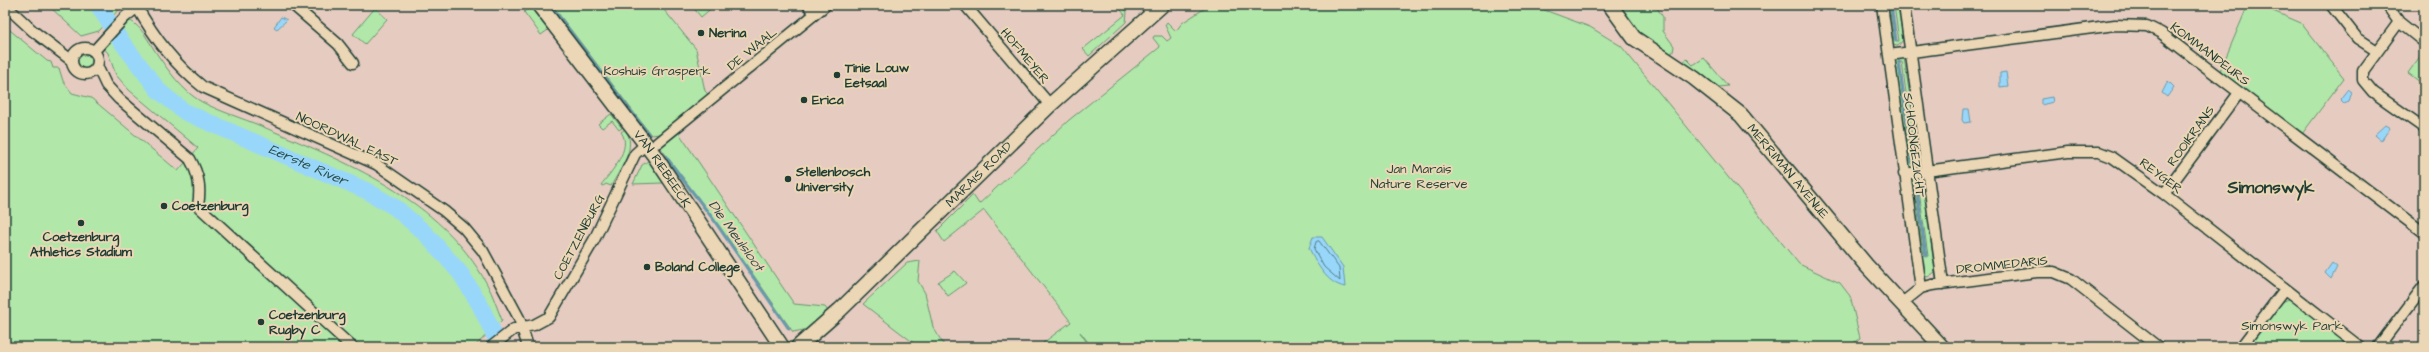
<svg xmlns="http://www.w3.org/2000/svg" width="2429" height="352" font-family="'Architects Daughter',sans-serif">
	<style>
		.green { fill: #b1e7a9; stroke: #68926e; fill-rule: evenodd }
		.water { fill: #99d7fa; stroke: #6899ab }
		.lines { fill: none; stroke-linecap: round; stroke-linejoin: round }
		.shore { stroke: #507b83; stroke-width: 1 }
		.stream { stroke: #6899ab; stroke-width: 3 }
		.river { stroke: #99d7fa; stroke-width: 17 }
		.street-casing { stroke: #1f3d34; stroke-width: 13 }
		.secondary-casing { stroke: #1f3d34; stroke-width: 17 }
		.street { stroke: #ebd6b5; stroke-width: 10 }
		.secondary { stroke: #ebd6b5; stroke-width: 14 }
		.poi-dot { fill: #1f3d34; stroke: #ebd6b5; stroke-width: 1.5 }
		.labels { text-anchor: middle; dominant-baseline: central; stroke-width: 4; stroke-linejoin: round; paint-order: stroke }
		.poi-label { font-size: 13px; font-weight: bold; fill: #1f3d34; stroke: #ebd6b5; text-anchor: start }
		.street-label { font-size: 13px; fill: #1f3d34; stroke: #ebd6b5 }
		.park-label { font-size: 13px; fill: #26463a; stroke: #ebd6b5 }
		.water-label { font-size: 14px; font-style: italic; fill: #2b4c48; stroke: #ebd6b5 }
		.district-label { font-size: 17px; font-weight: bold; fill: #1f3d34; stroke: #ebd6b5 }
	</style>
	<rect width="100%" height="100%" fill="#e6ccc0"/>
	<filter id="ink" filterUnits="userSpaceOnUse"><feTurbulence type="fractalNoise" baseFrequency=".025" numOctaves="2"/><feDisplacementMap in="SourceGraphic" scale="8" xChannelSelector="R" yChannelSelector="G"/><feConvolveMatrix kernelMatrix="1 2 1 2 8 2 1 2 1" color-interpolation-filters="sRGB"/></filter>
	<g filter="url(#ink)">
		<path class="green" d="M 48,5 L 123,5 L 99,31 L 81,36 Z
			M 552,5 L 660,5 L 696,49 L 705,91 L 708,94 L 660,134 L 651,135 Z
			M 691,5 L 715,5 L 701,17 Z
			M 1117,5 L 1121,5 L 1127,12 L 1126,22 L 1089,56 L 1083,49 L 1125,15 Z
			M 1210,5 L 1531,5 L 1590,27 L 1621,46 L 1799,264 L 1840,283 L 1850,296 L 1860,338 L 1848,347 L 1092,347 L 1080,332 L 1090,347 L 1046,347 L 1043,343 L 1071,322 L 984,210 L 944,242 L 937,231 L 973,195 L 979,204 L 1069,120 L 1160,47 L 1153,38 L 1154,36 L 1162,36 L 1167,41 L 1171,38 L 1165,25 L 1167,22 L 1176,31 L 1182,23 Z
			M 1621,5 L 1655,5 L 1663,17 L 1663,31 L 1674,46 L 1673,52 L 1670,54 C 1650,41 1629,29 1621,5 Z
			M 1885,5 L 1889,5 L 1894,41 L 1899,41 L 1894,5 L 1899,5 L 1903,40 L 1898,46 L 1892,45 Z
			M 2248,5 L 2259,5 L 2301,23 L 2344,78 L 2302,134 L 2220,71 Z
			M 530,7 L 548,30 L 541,35 L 524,12 Z
			M 375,8 L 387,19 L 365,44 L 353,34 Z
			M 131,21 C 142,28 148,40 155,51 C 167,69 183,92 202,102 C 221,112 242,118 261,126 C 346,162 440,198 487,284 C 493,295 497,308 502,320 L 474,347 L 5,347 L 5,26 L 47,61 L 51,62 L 53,68 L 59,68 L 63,81 L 72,93 L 91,98 L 178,171 L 198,148 L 129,90 L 116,75 L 108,53 L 103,47 L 125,23 Z
			M 2424,51 L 2424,85 L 2408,73 Z
			M78 62a7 7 0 1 1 14 0a7 7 0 1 1-14 0Z
			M 1704,58 L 1728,86 L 1719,87 L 1683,62 L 1687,59 L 1693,65 Z
			M 1904,58 L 1920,162 L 1917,166 L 1912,168 L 1908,165 L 1894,59 ZM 1898,62 L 1902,62 L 1915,162 L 1911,163 Z
			M 611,114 L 622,128 L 619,130 L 612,121 L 602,128 L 598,124 Z
			M 625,129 C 638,147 620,169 611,186 L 606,184 L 603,186 L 601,185 C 611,172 633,148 621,132 Z
			M 679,133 L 794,304 L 825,307 L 828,311 L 809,329 L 793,332 L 718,224 L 660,147 Z
			M 648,161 L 663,183 L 633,184 L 642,165 Z
			M 1914,178 L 1919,178 L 1923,183 L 1935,272 L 1928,277 L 1923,275 L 1910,181 ZM 1914,184 L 1918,184 L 1928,256 L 1924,256 Z
			M 920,261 L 918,281 L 925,293 L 933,327 L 945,347 L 919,347 L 863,304 L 907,263 Z
			M 955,271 L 966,283 L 948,296 L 938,282 Z
			M 2289,299 L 2294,301 L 2354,347 L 2248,347 L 2282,302 Z"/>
		<path class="water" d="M 281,17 L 287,20 L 277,29 L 274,27 Z
			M 2006,72 L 2008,86 L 2000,87 L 2000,73 Z
			M 2168,81 L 2174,87 L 2167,97 L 2162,93 Z
			M 2348,89 L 2352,92 L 2349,101 L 2344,103 L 2340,99 Z
			M 2052,97 L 2053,102 L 2041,105 L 2041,99 Z
			M 1963,109 L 1969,109 L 1971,122 L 1964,123 L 1962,120 Z
			M 2385,125 L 2390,128 L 2381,141 L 2374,135 Z
			M 1313,237 L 1322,237 L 1343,267 L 1345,287 C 1326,283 1317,264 1309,248 Z
			M 2332,263 L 2337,267 L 2331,279 L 2325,273 Z"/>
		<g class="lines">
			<path class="shore" d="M 1319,241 L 1339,268 L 1340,281 L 1324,267 L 1314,249 L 1316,242 Z"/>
			<path class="stream" d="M 550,5 L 649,135
				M 1891,5 L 1896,41
				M 1899,62 L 1913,163
				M 665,156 L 713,219 L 789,329
				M 1916,184 L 1926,256"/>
			<path class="river" id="s1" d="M 98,5 L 121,41 L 159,91 L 185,112 L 367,191 L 396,208 L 426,234 L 461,274 L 480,305 L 500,347"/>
			<g class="street-casing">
				<path id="street" d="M 5,5 L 33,31 L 71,60
					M 136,5 C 153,36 175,65 203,87 L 376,164 L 444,211 L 464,228 L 483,251 L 519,318 L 528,347
					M 293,5 L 338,44 L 353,63
					M 808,5 L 815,14
					M 965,5 L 1050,105
					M 1145,5 L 1152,13
					M 1882,5 L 1921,288
					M 1904,5 L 1943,284
					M 2331,5 L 2357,38 L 2377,51
					M 2387,5 L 2399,22 L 2424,42
					M 2399,22 L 2363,71 L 2363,80 L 2373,92 L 2424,128
					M72 61a13 13 0 1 1 26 0a13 13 0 1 1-26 0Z
					M 94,51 L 125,17 L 140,5
					M 1889,55 L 2115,25 L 2147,26 L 2161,33 L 2424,233
					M 97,66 L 106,85 L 119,99 L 190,159 C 199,175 201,188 198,206 L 352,347
					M 657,143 L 826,5
					M 1904,174 L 2068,152 L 2099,152 L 2112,157 L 2164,194 L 2360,347
					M 2164,194 L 2239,93
					M 1902,303 L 1921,288 L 1932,285 L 2037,272 L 2054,272 L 2071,279 L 2158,347
					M 491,347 L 514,329 L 534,325 L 549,317 L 594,240 L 635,154 L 646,144
					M 2241,347 L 2285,289
					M 2378,347 L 2424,286"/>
			</g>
			<g class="secondary-casing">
				<g id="secondary">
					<path id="s2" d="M 539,5 L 654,155 L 782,347"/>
					<path id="s3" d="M 1610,5 L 1634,38 L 1694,78 L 1741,115 L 1866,265 L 1942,347"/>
					<path id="s4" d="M 798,347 L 840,310 L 1050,105 L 1162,5"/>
				</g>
			</g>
			<use href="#street" class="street"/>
			<use href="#secondary" class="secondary"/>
		</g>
	</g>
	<g class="poi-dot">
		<circle cx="701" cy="33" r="4"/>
		<circle cx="837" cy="75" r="4"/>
		<circle cx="804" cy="100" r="4"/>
		<circle cx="788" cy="179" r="4"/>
		<circle cx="164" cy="206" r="4"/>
		<circle cx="81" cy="223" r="4"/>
		<circle cx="647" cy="267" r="4"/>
		<circle cx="261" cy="322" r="4"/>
	</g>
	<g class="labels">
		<g class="poi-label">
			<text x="709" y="33">Nerina</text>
			<text x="845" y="68">Tinie Louw<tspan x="845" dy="15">Eetsaal</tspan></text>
			<text x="812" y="100">Erica</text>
			<text x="796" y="172">Stellenbosch<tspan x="796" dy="15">University</tspan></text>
			<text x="172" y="206">Coetzenburg</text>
			<text x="81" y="237" text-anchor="middle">Coetzenburg<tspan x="81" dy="15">Athletics Stadium</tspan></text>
			<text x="655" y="267">Boland College</text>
			<text x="269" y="315">Coetzenburg<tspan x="269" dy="15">Rugby C</tspan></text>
		</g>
		<g class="street-label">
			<text transform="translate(752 49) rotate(-39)">DE WAAL</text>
			<text transform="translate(2210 54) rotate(37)">KOMMANDEURS</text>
			<text transform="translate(1025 56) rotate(50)">HOFMEYER</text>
			<text transform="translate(2191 136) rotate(-54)">ROOIKRANS</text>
			<text transform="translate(347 139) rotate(25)">NOORDWAL EAST</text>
			<text transform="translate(1914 145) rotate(83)">SCHOONGEZICHT</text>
			<text stroke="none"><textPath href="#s2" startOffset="205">VAN RIEBEECK</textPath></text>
			<text stroke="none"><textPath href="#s3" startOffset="246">MERRIMAN AVENUE</textPath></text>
			<text stroke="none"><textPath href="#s4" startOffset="250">MARAIS ROAD</textPath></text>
			<text transform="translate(2161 176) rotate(37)">REYGER</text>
			<text transform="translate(579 237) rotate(-62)">COETZENBURG</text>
			<text transform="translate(2002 265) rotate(-6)">DROMMEDARIS</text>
		</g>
		<g class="park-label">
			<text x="657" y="71">Koshuis Grasperk</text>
			<text x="1419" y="169">Jan Marais<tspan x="1419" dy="15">Nature Reserve</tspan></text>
			<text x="2292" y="326">Simonswyk Park</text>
		</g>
		<g class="water-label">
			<text stroke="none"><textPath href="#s1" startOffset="273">Eerste River</textPath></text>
			<text transform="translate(736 236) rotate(54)">Die Meulsloot</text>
		</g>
		<g class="district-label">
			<text x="2271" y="188">Simonswyk</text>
		</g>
	</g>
	<rect width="2429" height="352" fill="none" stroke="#ebd6b5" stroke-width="20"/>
	<rect x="10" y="10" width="2409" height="332" fill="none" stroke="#1f3d34" stroke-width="1.5" filter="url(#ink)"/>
</svg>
